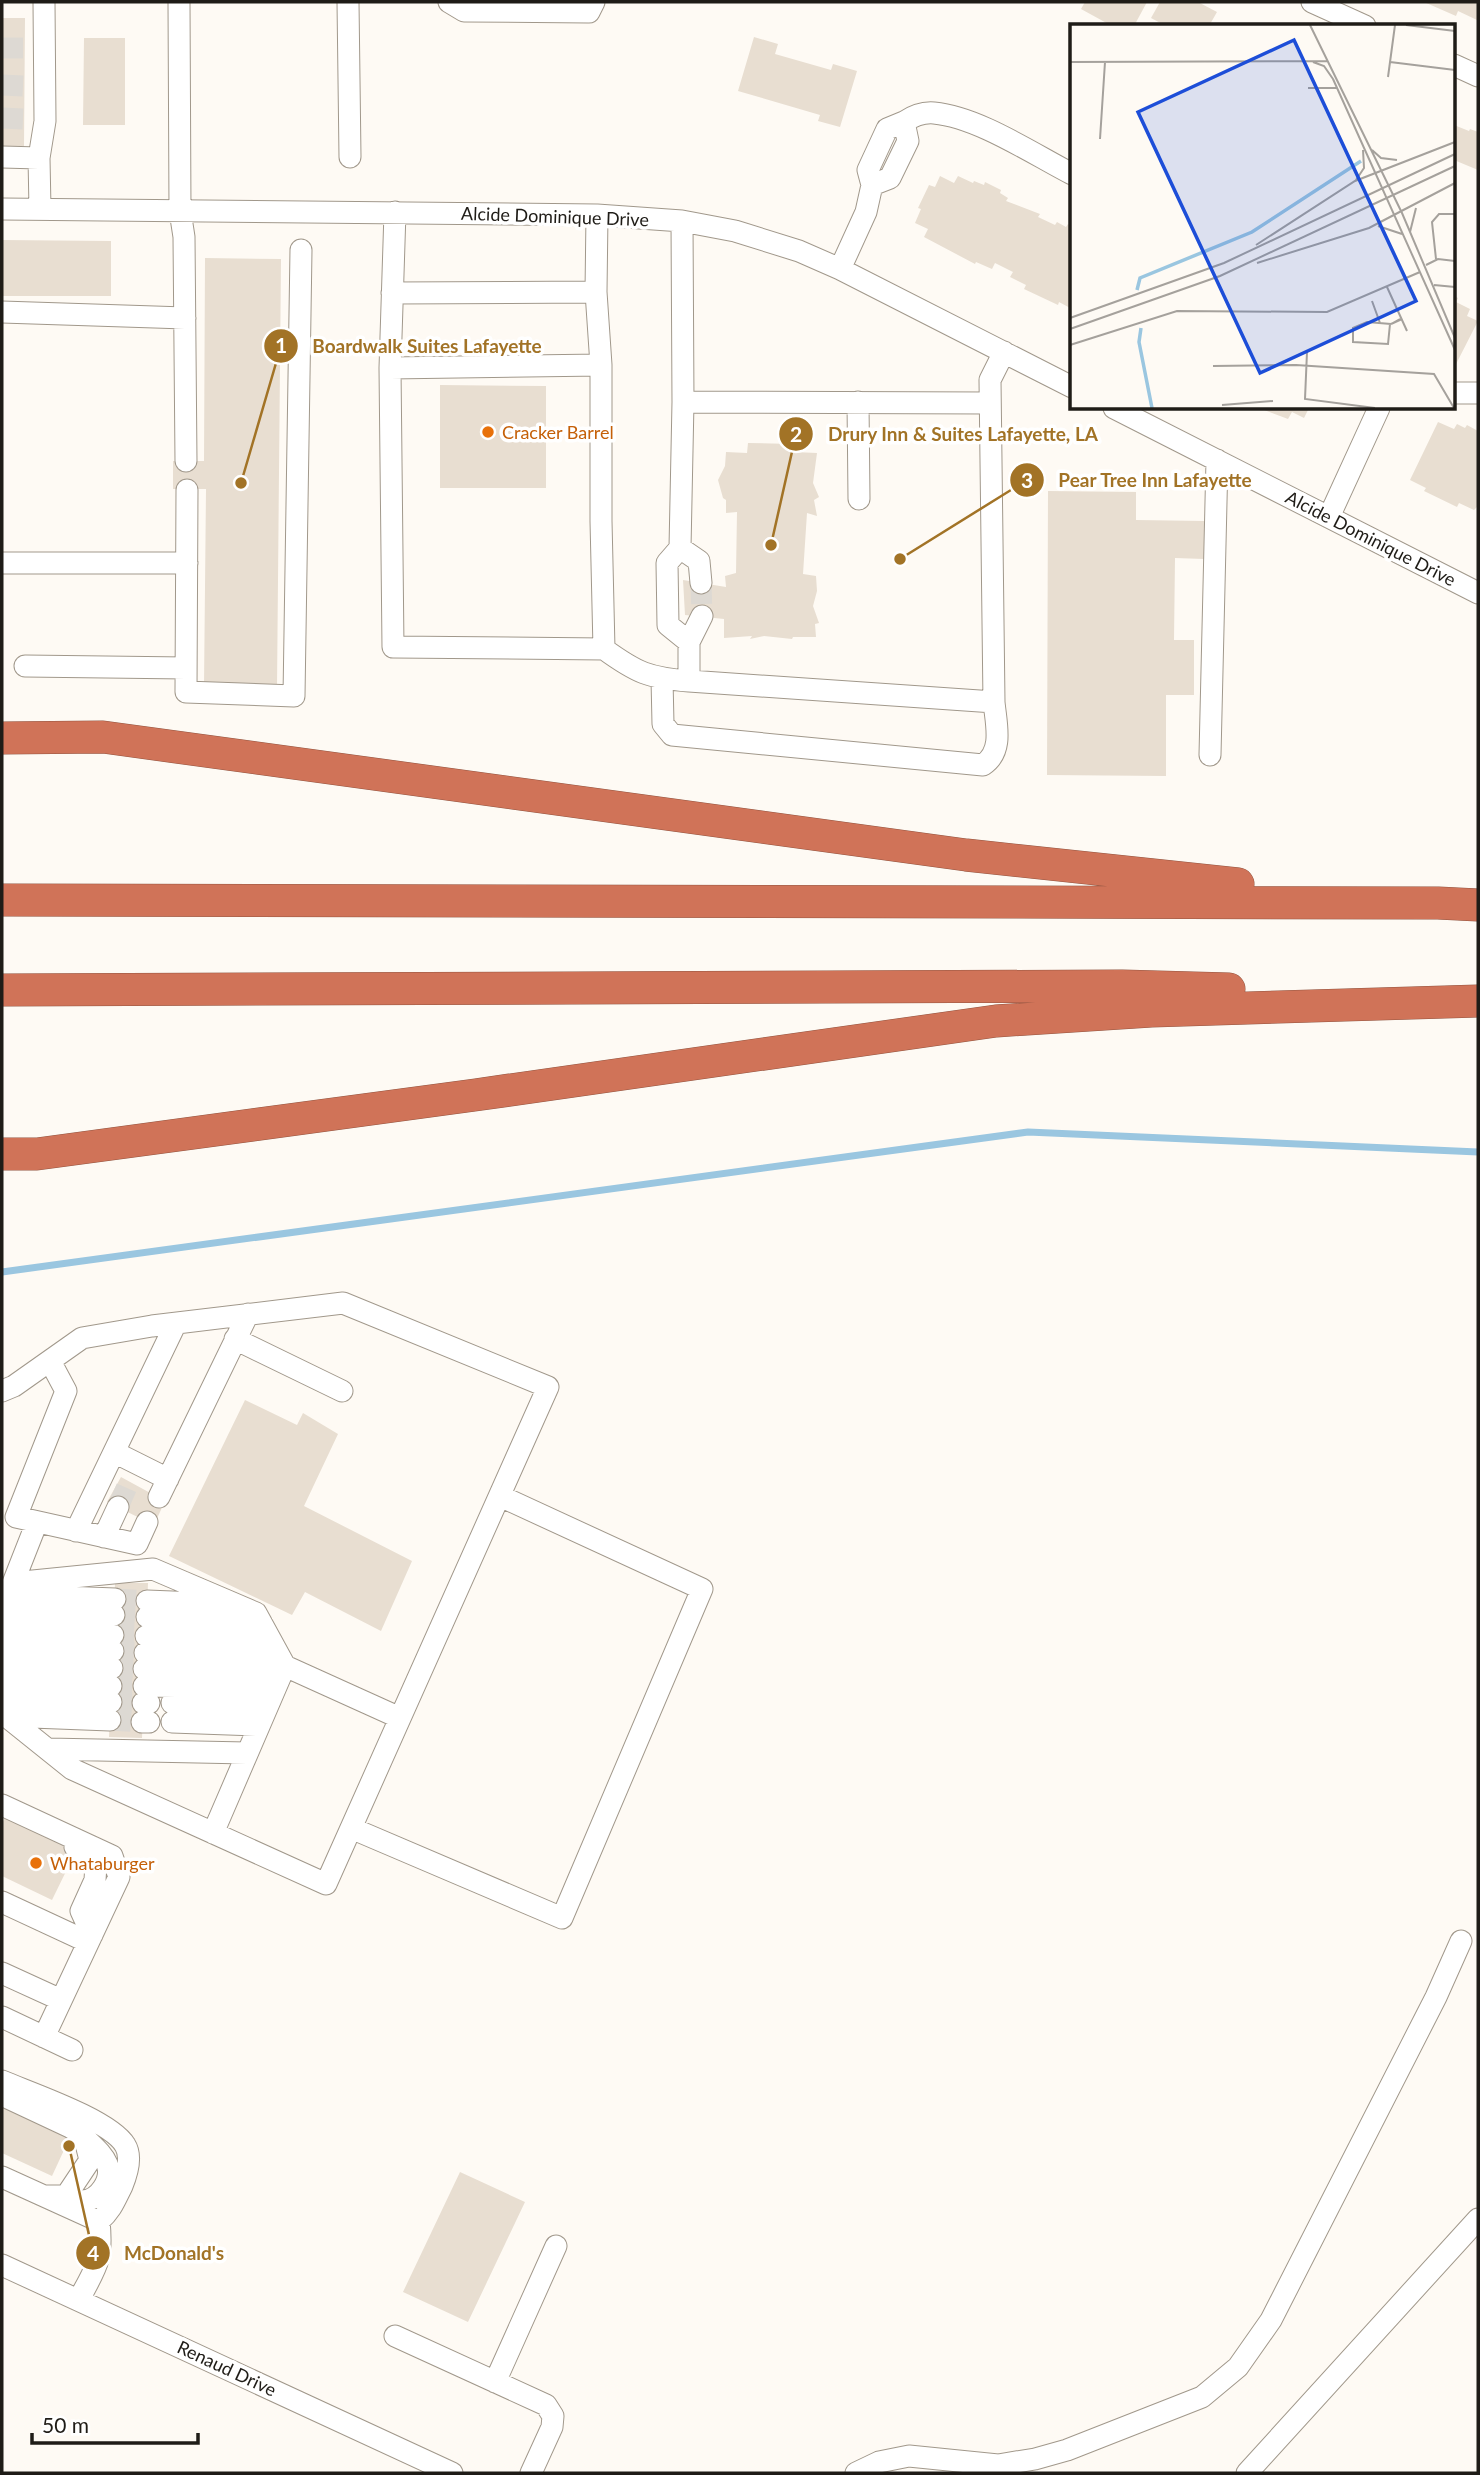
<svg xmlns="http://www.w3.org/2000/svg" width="1480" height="2475" font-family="Lato,sans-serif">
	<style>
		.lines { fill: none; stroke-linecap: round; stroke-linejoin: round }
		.stream { stroke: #9ac6e0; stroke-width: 7 }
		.building { fill: #e8ded1 }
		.minor-tunnel { stroke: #ddd9d3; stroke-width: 21; stroke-dasharray: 21 10; stroke-linecap: butt }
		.minor-casing { stroke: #a1988b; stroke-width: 23 }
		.highway-casing { stroke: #925541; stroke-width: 33 }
		.minor { stroke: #fff; stroke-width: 21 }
		.highway { stroke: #d07358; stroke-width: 32 }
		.food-dot { fill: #e8710a; stroke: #fff; stroke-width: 2.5 }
		.labels { text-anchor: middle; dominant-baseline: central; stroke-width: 7; stroke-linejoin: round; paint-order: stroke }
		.street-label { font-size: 18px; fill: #1f1c17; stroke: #fff }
		.food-label { font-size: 18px; fill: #c56008; stroke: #fff; text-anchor: start }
		.inset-river { fill: none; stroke: #9ac6e0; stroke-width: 3.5 }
		.inset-road { fill: none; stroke: #a5a19c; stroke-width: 2 }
		.view { fill: #1d4ed8; fill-opacity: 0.15; stroke: #1d4ed8; stroke-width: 3.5 }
		.inset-edge { fill: none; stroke: #1f1c17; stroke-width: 3.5 }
		.leader { fill: none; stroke: #a27326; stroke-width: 2.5 }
		.callout-dot { fill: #a27326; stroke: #fff; stroke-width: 2.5 }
		.mark-label { font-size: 21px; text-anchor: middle; font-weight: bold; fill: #fff }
		.callout-label { font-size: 19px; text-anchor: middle; font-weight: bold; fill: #a27326; stroke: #fff; stroke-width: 7; stroke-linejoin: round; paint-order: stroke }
	</style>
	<rect width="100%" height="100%" fill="#fefaf4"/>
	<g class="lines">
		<path class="stream" d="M 2,1272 L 1028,1132 L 1478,1152"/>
	</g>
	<path class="building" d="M 1085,2 L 1147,2 L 1134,26 L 1112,26 L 1081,9 Z
		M 1160,2 L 1198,2 L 1217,12 L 1209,26 L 1166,26 L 1151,18 Z
		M 1424,2 L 1478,2 L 1478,17 L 1477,20 L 1458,11 L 1456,16 Z
		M 2,18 L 25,18 L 24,146 L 2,146 Z
		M 754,37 L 778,44 L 775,54 L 831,70 L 833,64 L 857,71 L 840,127 L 818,121 L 820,115 L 738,91 Z
		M 84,38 L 125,38 L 125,125 L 83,125 Z
		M 1454,125 L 1469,131 L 1470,129 L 1478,132 L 1478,170 L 1454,160 Z
		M 940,176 L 954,183 L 958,176 L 973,183 L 974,181 L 984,185 L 985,182 L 1001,190 L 1000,193 L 1008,198 L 1006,201 L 1040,214 L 1038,217 L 1055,225 L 1057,222 L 1066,227 L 1068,224 L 1072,226 L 1072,309 L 1059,302 L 1058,305 L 1024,289 L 1026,285 L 1010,277 L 1013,272 L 995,263 L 992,269 L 976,262 L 975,264 L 924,237 L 928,229 L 915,223 L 921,209 L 918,208 L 929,185 L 935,187 Z
		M 2,240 L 111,241 L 111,296 L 2,296 Z
		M 205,258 L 281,259 L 277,687 L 204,686 L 206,489 L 173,489 L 173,461 L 204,461 Z
		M 1454,296 L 1458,298 L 1456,302 L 1470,309 L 1467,316 L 1478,321 L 1454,368 Z
		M 440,385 L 546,386 L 546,488 L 440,488 Z
		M 1259,408 L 1309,408 L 1304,418 L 1292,412 L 1288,419 Z
		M 1438,422 L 1454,429 L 1457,424 L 1465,428 L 1467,425 L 1478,431 L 1478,506 L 1474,510 L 1459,503 L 1457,507 L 1424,491 L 1426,488 L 1410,480 Z
		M 748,443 L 792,444 L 794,452 L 817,453 L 813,483 L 819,497 L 814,500 L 817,516 L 807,513 L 803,574 L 816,576 L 817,591 L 813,606 L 819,623 L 815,624 L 816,637 L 793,637 L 792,639 L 764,636 L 750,639 L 752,636 L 724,638 L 724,619 L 685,615 L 683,580 L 726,587 L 725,576 L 736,573 L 737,512 L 726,513 L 726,500 L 723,498 L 718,480 L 725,466 L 726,452 L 747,453 Z
		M 1048,491 L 1136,492 L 1136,520 L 1204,521 L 1204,559 L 1175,558 L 1174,640 L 1194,640 L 1194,695 L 1166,695 L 1166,776 L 1047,775 Z
		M 245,1400 L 297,1425 L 303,1413 L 338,1434 L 304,1506 L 412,1561 L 381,1631 L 305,1592 L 292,1615 L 169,1556 Z
		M 121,1477 L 165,1501 L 154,1525 L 107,1502 Z
		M 115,1583 L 148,1583 L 142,1738 L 109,1737 Z
		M 5,1817 L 76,1851 L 52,1900 L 2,1876 L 2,1824 Z
		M 2,2103 L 71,2135 L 52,2176 L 2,2153 Z
		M 460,2172 L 525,2202 L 468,2322 L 403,2292 Z"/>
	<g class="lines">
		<path class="minor-tunnel" d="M 2,48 L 25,48
			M 2,85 L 24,86
			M 2,118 L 24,119
			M 701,583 L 702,616
			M 118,1507 L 129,1482
			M 115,1599 L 147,1601
			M 114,1615 L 147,1617
			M 113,1635 L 146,1636
			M 113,1651 L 145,1653
			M 112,1668 L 144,1669
			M 111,1686 L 144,1686
			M 111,1702 L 143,1703
			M 110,1720 L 142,1722"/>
		<g class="minor-casing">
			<path id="minor" d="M 179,2 L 180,211 L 184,237 L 186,461
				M 348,2 L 350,157
				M 449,2 L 464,11 L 589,12 L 594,2
				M 1312,2 L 1365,26
				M 1454,65 L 1478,76
				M 904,122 C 913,116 923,112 934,113 C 978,117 1033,154 1072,174
				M 2,157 L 39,158
				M 2,209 L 597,215 L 682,221 L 735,231 L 799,251 L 840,269 L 1072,387
				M 40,209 L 39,158 L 45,121 L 44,2
				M 395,212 L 390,368 L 393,647 L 604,649 C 637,673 649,678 689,681 L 689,642 L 668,625 L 667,563 L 680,548 L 683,402 L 682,221
				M 597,215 L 596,292 L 601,365 L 601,521 L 604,649
				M 840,269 L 866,212 L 872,185 L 868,170 L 887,129 L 904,122 L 908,141 L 890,178 L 872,185
				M 392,293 L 596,292
				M 2,312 L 185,318
				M 390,368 L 601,365
				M 1454,393 L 1478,393
				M 683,402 L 990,403
				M 858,402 L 859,499
				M 1114,408 L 1478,593
				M 187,490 L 186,692 L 294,696 L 301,250
				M 1329,517 L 1379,408
				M 680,548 L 699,561 L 701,583
				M 2,563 L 187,563
				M 689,642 L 702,616
				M 25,666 L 186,668
				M 662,679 L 663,724 L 672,735 L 983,765 C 1004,751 996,724 994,702
				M 689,681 L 994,702 L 990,380 L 1004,352
				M 1210,755 L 1217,460
				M 235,1339 L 342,1391
				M 50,1361 L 66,1391 L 16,1517 L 137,1544 L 147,1522
				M 2,1391 L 14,1386 L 82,1338 L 152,1326 L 343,1303 L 548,1387 L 326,1884 L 72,1769 L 6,1716 L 2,1716
				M 114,1452 L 168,1479
				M 159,1497 L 248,1314
				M 37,1522 L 13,1583 L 11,1595 L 6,1716 L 110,1720
				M 76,1531 L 176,1323
				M 104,1537 L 118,1507
				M 13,1583 L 153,1569 L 256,1613 L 285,1666 L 213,1833
				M 11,1595 L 115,1599
				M 147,1601 L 222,1604
				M 10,1609 L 114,1615
				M 147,1617 L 261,1622
				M 10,1630 L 113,1635
				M 146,1636 L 272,1643
				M 9,1647 L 113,1651
				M 145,1653 L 281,1659
				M 8,1664 L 112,1668
				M 285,1666 L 400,1718
				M 144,1669 L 281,1675
				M 7,1684 L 111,1686
				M 144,1686 L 267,1688
				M 7,1699 L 111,1702
				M 143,1703 L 149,1703
				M 172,1703 L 267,1706
				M 142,1722 L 149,1722
				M 172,1722 L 259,1725
				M 48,1749 L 247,1753
				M 2,1805 L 112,1856 L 119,1877 L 44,2037
				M 351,1828 L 562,1918 L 702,1589 L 500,1496
				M 75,1847 L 82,1851 L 96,1864 L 95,1880 L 81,1911 L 92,1935
				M 2,1902 L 88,1942
				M 2,1973 L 61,2000
				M 2,2017 L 72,2050
				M 2,2081 C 30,2093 110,2120 125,2145 C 132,2156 127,2174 122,2186 C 115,2200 111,2211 99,2221 L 2,2177
				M 6,2097 L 70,2127 L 84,2136 L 90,2160 L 66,2196 L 45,2196
				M 66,2196 C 71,2198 77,2201 82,2201 C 99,2201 113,2179 107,2164 C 103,2154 93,2146 85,2138
				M 2,2265 L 452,2473
				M 79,2299 C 97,2266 103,2260 99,2221
				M 395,2336 L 546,2405 L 553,2416 L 552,2427 L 531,2473
				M 495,2382 L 556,2246
				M 856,2473 L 879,2462 L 909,2456 L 998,2465 L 1035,2459 L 1067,2450 L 1202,2397 L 1238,2367 L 1271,2320 L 1436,1997 L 1461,1941
				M 1247,2473 L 1478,2219"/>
		</g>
		<g class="highway-casing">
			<path id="highway" d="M 2,738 L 103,737 L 966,855 L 1238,884
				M 2,900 L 1438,903 L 1478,905
				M 2,990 L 1122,986 L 1229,989
				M 2,1154 L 37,1154 L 475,1095 L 996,1021 L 1151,1011 L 1478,1001"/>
		</g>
		<use href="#minor" class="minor"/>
		<use href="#highway" class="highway"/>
	</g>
	<g class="food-dot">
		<circle cx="488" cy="432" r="7"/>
		<circle cx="36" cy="1863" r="7"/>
	</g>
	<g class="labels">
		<g class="street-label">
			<text transform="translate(555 216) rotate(2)">Alcide Dominique Drive</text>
			<text transform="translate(1371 538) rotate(27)">Alcide Dominique Drive</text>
			<text transform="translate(227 2368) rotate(25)">Renaud Drive</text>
		</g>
		<g class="food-label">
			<text x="502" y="432">Cracker Barrel</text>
			<text x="50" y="1863">Whataburger</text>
		</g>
	</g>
	<g transform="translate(1070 24)">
		<rect width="385" height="385" fill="#fefaf4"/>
		<path class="inset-river" d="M 67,266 L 70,254 L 182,208 L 291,137M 71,304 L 69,318 L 82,384"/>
		<path class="inset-road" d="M 240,1 L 332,189 L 385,314M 336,1 L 385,7M 0,38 L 257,37M 243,38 L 254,42 L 263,55M 320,38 L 385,46M 318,53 L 325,1M 263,55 L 385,326M 238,64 L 267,64M 30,115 L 35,38M 302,126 L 311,134 L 327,136M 286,156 L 294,144 L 293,126M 308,202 L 332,210M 340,208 L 346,184M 186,221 L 285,157 L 385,118M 366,235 L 362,198 L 369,190 L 385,190M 187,239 L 299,204 L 385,159M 356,241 L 368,235 L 385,237M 364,261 L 385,263M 317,263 L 337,307M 302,277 L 310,299M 0,294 L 154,239 L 385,130M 330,295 L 321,300 L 332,295M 320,300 L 318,320 L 283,318 L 283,304 L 297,298 L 321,300M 0,305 L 150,252 L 385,142M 0,321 L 107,287 L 257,288 L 350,248M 237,328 L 235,375 L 305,384M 143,342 L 226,341 L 364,350 L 384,384M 152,381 L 203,377"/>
		<path class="view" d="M 224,16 L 346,277 L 190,349 L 68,88 Z"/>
		<rect width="385" height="385" class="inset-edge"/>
	</g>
	<path class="leader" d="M241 483L281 346M771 545L796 434M900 559L1027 480M69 2146L93 2253"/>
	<g class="callout-dot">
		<circle cx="241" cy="483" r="7"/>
		<circle cx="771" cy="545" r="7"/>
		<circle cx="900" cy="559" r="7"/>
		<circle cx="69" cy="2146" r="7"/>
		<circle cx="281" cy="346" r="18"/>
		<circle cx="796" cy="434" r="18"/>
		<circle cx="1027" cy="480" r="18"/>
		<circle cx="93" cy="2253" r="18"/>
	</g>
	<g class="mark-label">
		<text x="281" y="353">1</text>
		<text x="796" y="442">2</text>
		<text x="1027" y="488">3</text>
		<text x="93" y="2261">4</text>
	</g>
	<g class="callout-label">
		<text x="427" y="353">Boardwalk Suites Lafayette</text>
		<text x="963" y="441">Drury Inn &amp; Suites Lafayette, LA</text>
		<text x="1155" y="487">Pear Tree Inn Lafayette</text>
		<text x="174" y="2260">McDonald's</text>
	</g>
	<rect width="1480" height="2475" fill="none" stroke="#1f1c17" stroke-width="7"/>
	<path d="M32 2433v10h166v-10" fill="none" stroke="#1f1c17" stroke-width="3.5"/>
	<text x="42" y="2433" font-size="21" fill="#1f1c17" stroke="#ffffff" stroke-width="5" paint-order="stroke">50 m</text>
</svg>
